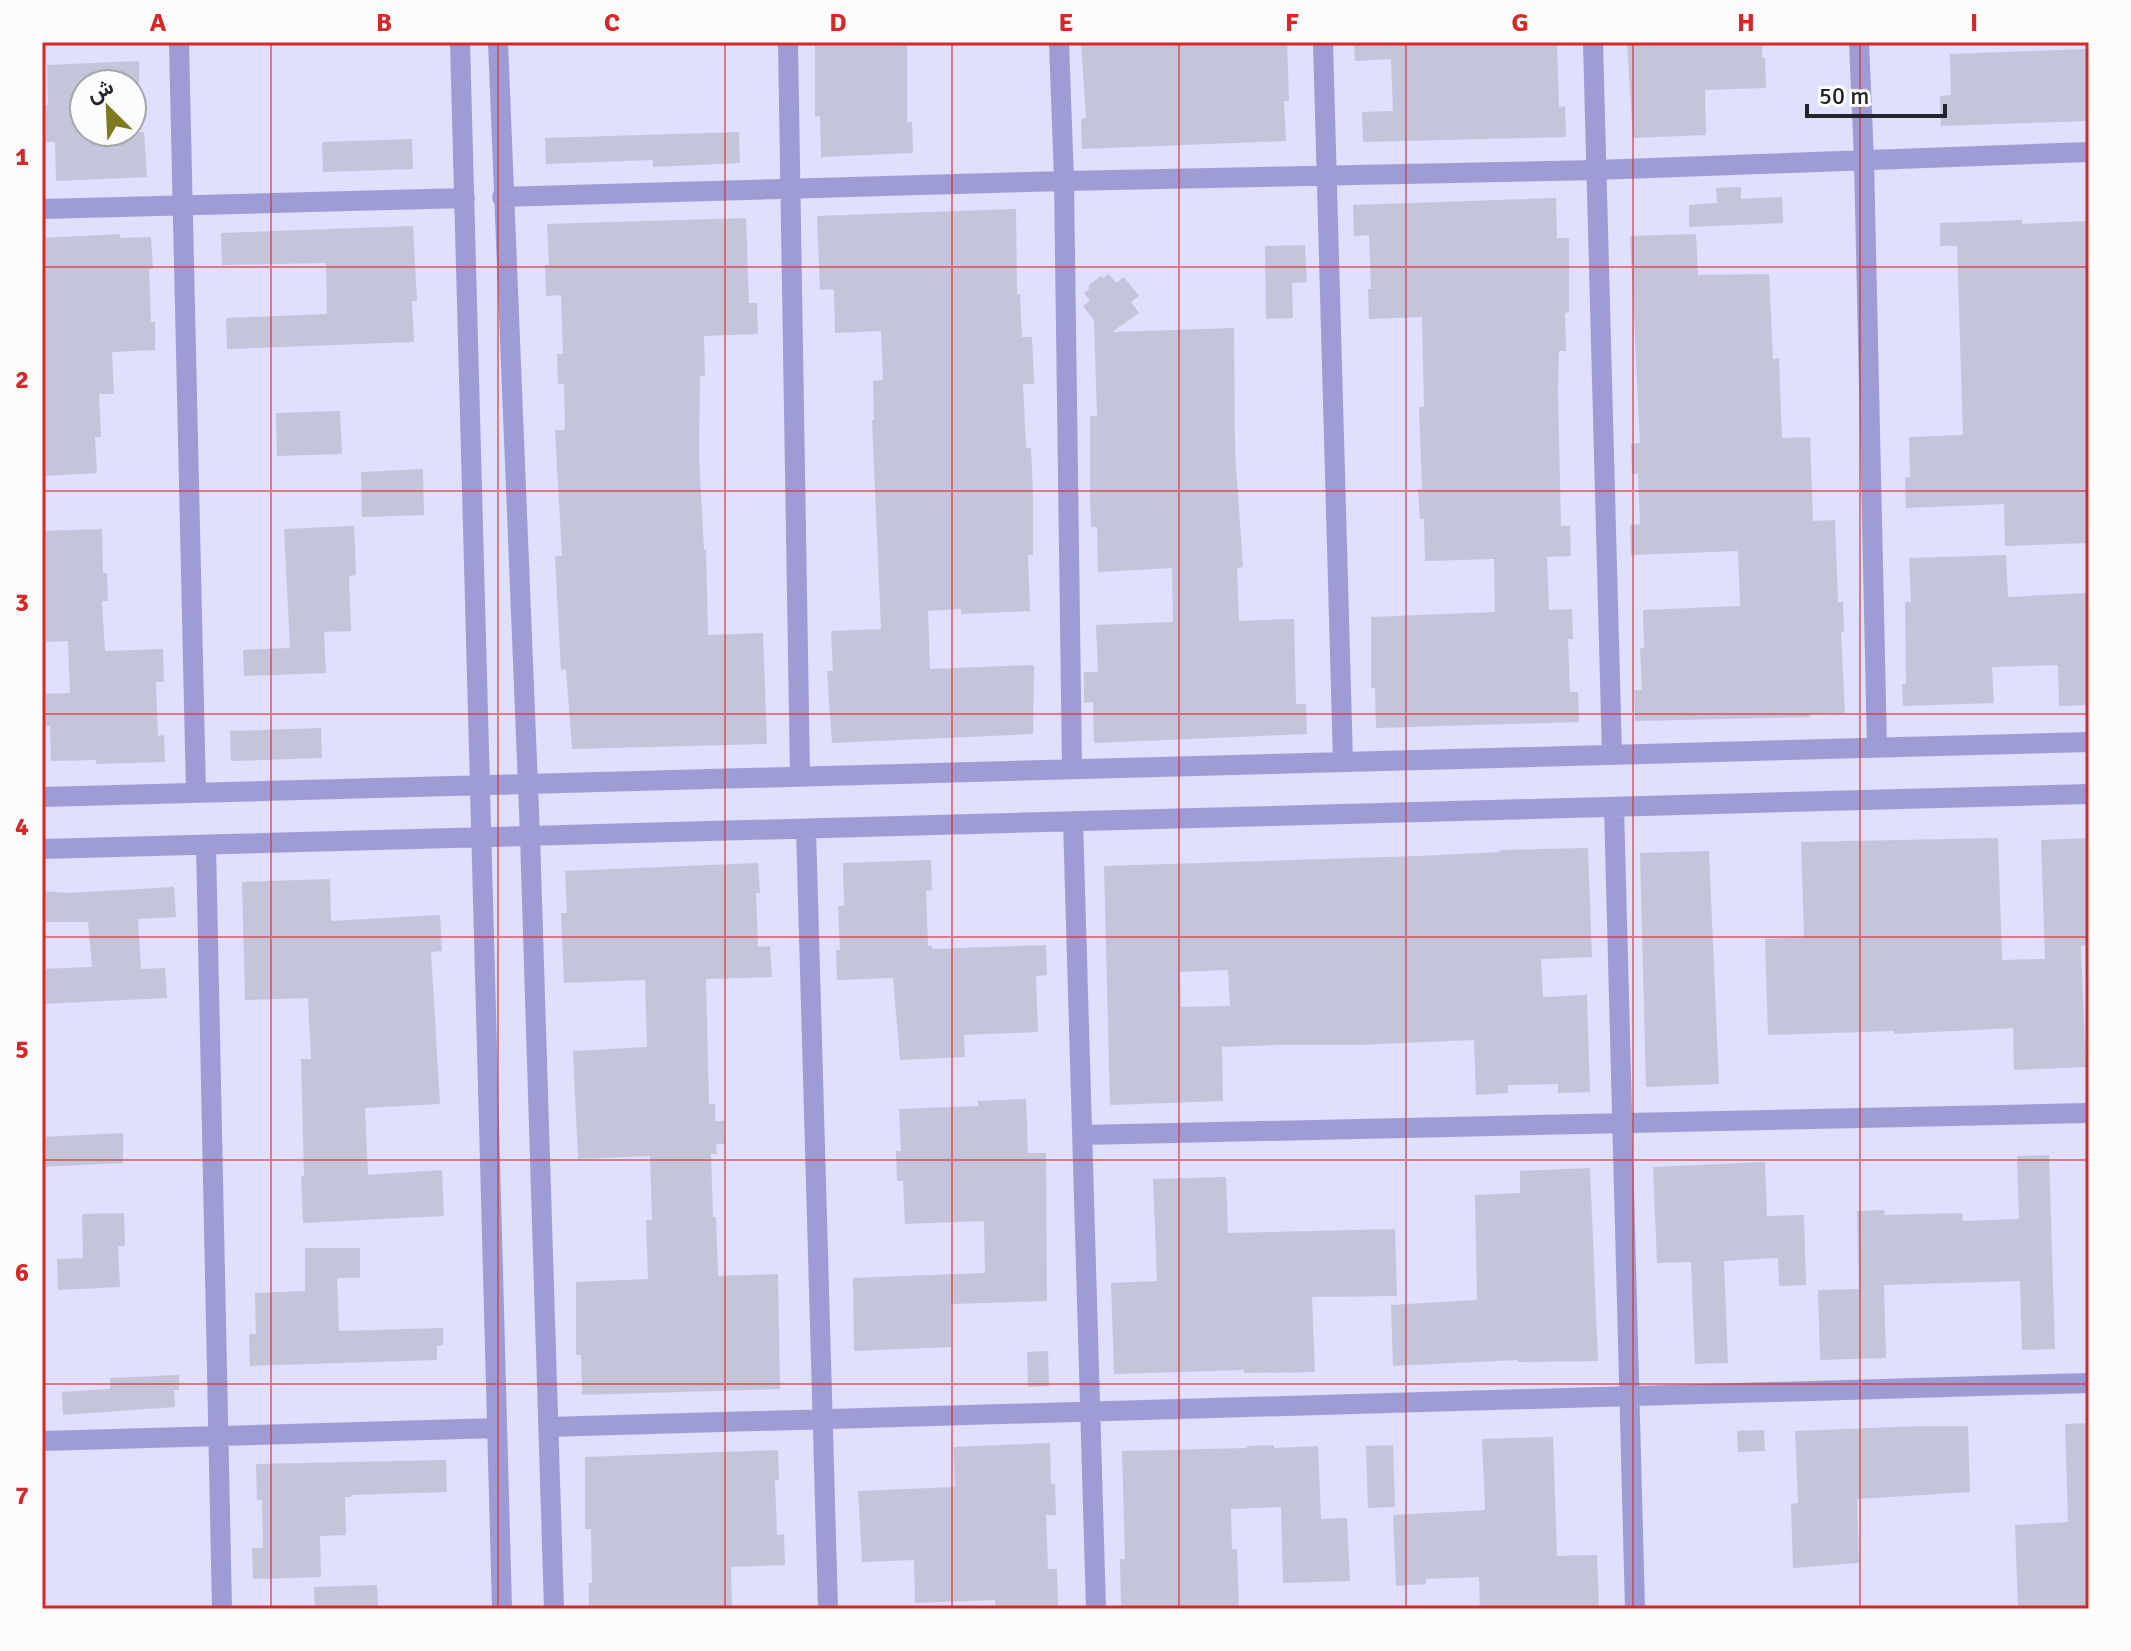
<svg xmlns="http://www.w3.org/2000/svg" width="2131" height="1651" font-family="Signika,Vazirmatn,sans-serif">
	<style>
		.built { fill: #dfdffe; fill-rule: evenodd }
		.building { fill: #c4c4db; fill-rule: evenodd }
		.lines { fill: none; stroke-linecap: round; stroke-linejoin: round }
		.minor { stroke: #9e9cd4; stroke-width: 20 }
		.grid { fill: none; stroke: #d62828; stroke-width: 2; stroke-opacity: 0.55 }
		.neatline { fill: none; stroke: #d62828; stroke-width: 3 }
		.grid-label { font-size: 26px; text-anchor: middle; font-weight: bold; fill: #d62828 }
	</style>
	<rect width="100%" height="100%" fill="#edeefc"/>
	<path class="built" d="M 42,42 L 2089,42 L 2089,1609 L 42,1609 ZM 84,84 L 132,84 L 132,132 L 84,132 Z"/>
	<path class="building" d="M 907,42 L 907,122 L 912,122 L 913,153 L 821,157 L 820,116 L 815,117 L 815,44 Z
		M 1081,42 L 1287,42 L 1289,101 L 1284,101 L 1286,141 L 1082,149 L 1081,119 L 1086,118 Z
		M 1354,42 L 1557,42 L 1559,107 L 1565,106 L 1566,137 L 1363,142 L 1362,112 L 1393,111 L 1391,59 L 1355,61 Z
		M 1627,42 L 1762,42 L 1762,58 L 1765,57 L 1766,88 L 1705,90 L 1706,135 L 1633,138 Z
		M 2089,49 L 2089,121 L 1941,126 L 1940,96 L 1951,95 L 1950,54 Z
		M 139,61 L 139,84 L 84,84 L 84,132 L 144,132 L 147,177 L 56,181 L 55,142 L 42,142 L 42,105 L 48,105 L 47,65 Z
		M 739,132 L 740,163 L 653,167 L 653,160 L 546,164 L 545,138 Z
		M 412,139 L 413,169 L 323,172 L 322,142 Z
		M 1741,187 L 1741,199 L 1782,197 L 1783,223 L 1689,227 L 1689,205 L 1717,203 L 1716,188 Z
		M 1556,198 L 1557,238 L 1569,238 L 1569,312 L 1565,313 L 1566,351 L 1559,351 L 1558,390 L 1561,526 L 1570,526 L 1571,556 L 1547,557 L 1549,610 L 1572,609 L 1573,639 L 1568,639 L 1570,692 L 1578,692 L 1579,722 L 1376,728 L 1375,688 L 1371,688 L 1371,617 L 1495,612 L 1494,559 L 1425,561 L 1424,519 L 1420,519 L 1418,489 L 1422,489 L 1419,407 L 1424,407 L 1422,317 L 1369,319 L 1368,289 L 1371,289 L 1369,235 L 1354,236 L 1353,205 Z
		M 1016,209 L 1017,294 L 1020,294 L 1022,337 L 1032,337 L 1034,384 L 1023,384 L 1026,448 L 1031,448 L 1033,495 L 1033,555 L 1028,555 L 1030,611 L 961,614 L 961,609 L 928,611 L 930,669 L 1034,665 L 1033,734 L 832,743 L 827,671 L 833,671 L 831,631 L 881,629 L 872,420 L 874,420 L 873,381 L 883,380 L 881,331 L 835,333 L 834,289 L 820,290 L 817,216 Z
		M 746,218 L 749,303 L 757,303 L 758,334 L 704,336 L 705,376 L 700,376 L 699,457 L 704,550 L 706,550 L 708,635 L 763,633 L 767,744 L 572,749 L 566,669 L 561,670 L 555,556 L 562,556 L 555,430 L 565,430 L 564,384 L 558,384 L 557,354 L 563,354 L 561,295 L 546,296 L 545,265 L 549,265 L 547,224 Z
		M 2022,220 L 2022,224 L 2089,221 L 2089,543 L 2005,546 L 2004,504 L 1906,508 L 1905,477 L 1910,477 L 1909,437 L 1963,435 L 1957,246 L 1940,246 L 1940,223 Z
		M 413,226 L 417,301 L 412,301 L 414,342 L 227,349 L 226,318 L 327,314 L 326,263 L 222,265 L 221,233 Z
		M 120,234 L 120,238 L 151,237 L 153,269 L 149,269 L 151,322 L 155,322 L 155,350 L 112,352 L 114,394 L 99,394 L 101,437 L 95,437 L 97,473 L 42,476 L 42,238 Z
		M 1696,234 L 1698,275 L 1769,274 L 1773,359 L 1779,358 L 1782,438 L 1810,437 L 1813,521 L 1835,520 L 1838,602 L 1843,602 L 1844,632 L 1841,633 L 1845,713 L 1810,714 L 1810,717 L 1635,721 L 1634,690 L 1642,690 L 1640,648 L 1644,648 L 1643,610 L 1740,606 L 1738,551 L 1631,555 L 1630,525 L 1640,524 L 1638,474 L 1632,474 L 1631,444 L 1640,443 L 1630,236 Z
		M 1305,245 L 1307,282 L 1292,283 L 1293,318 L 1266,319 L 1265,246 Z
		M 1109,274 L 1116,283 L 1124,277 L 1139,296 L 1131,302 L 1139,313 L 1112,332 L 1234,328 L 1235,452 L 1243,567 L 1237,568 L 1239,621 L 1294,619 L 1296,704 L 1306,704 L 1307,734 L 1094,743 L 1093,702 L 1084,703 L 1084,672 L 1098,672 L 1096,625 L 1173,622 L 1172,568 L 1098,572 L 1097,527 L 1091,527 L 1090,497 L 1090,416 L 1097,416 L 1094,320 L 1083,306 L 1090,301 L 1084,293 L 1090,288 L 1088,286 L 1101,276 L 1103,278 Z
		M 340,411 L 342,454 L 277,456 L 276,413 Z
		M 423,469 L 424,515 L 362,517 L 361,472 Z
		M 354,526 L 356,575 L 349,576 L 351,631 L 324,632 L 326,673 L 244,676 L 243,650 L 290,648 L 284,529 Z
		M 102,529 L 103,573 L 107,573 L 108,601 L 102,601 L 105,651 L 163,649 L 164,682 L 156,682 L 158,736 L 164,735 L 165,762 L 96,764 L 96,760 L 51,761 L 50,726 L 42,726 L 42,694 L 70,693 L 68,641 L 42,642 L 42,615 L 45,615 L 42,531 Z
		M 2006,555 L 2008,597 L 2089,593 L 2089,705 L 2059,706 L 2058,665 L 1992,667 L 1994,703 L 1903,706 L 1902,684 L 1906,684 L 1905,602 L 1911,602 L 1909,558 Z
		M 321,728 L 322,758 L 231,761 L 230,731 Z
		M 1998,838 L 2002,960 L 2045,959 L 2041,840 L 2089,838 L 2089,945 L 2081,946 L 2086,1067 L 2014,1070 L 2013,1028 L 1894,1034 L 1894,1031 L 1768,1035 L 1765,939 L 1804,937 L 1801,842 Z
		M 1588,848 L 1592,957 L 1541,959 L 1543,997 L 1587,995 L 1590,1092 L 1558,1093 L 1558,1084 L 1508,1085 L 1508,1093 L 1476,1095 L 1474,1040 L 1357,1045 L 1277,1045 L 1222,1047 L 1223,1101 L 1110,1105 L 1104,866 L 1417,856 L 1500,852 L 1500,850 ZM 1228,970 L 1230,1006 L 1181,1007 L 1180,972 Z
		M 1709,851 L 1719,1084 L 1646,1087 L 1640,853 Z
		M 931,860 L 932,890 L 926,891 L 928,946 L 932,946 L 932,949 L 1046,945 L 1047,975 L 1036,976 L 1038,1032 L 964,1035 L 965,1057 L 900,1060 L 893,978 L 837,980 L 836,950 L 840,950 L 838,906 L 844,906 L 843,863 Z
		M 758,863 L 760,893 L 756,893 L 758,947 L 770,946 L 772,977 L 706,979 L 709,1104 L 715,1104 L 715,1121 L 724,1121 L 725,1144 L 716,1144 L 717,1154 L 711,1154 L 713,1217 L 716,1217 L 718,1276 L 778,1274 L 780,1389 L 582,1395 L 581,1355 L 576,1355 L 576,1282 L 648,1279 L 646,1220 L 652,1220 L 650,1156 L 578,1159 L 573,1051 L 647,1047 L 645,980 L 564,983 L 561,913 L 567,913 L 565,871 Z
		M 330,879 L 331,921 L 440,915 L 442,951 L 431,952 L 440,1104 L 365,1108 L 368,1175 L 442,1170 L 444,1216 L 303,1223 L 301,1176 L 304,1176 L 301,1059 L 311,1059 L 308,998 L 245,1000 L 242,882 Z
		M 174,887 L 176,917 L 138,919 L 141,969 L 165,968 L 167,998 L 42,1004 L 42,969 L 92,967 L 88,922 L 42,922 L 42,891 L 68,893 Z
		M 1026,1099 L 1028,1153 L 1046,1153 L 1047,1301 L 951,1304 L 951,1347 L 854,1351 L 853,1278 L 985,1273 L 984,1221 L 905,1224 L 903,1181 L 897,1181 L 896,1151 L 901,1151 L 899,1109 L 978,1106 L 978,1101 Z
		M 123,1133 L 123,1163 L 42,1167 L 42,1137 Z
		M 2049,1155 L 2055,1349 L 2022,1350 L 2020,1281 L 1884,1285 L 1886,1358 L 1820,1360 L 1818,1290 L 1859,1289 L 1857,1211 L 1884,1210 L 1885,1215 L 1962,1213 L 1963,1221 L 2019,1219 L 2017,1156 Z
		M 1765,1162 L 1767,1216 L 1804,1215 L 1806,1285 L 1779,1286 L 1778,1258 L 1724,1261 L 1728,1363 L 1695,1364 L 1691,1262 L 1657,1263 L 1653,1167 Z
		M 1590,1168 L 1598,1361 L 1518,1362 L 1518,1360 L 1393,1366 L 1391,1305 L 1477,1300 L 1475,1195 L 1520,1193 L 1520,1171 Z
		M 1226,1177 L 1228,1233 L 1395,1229 L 1397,1296 L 1312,1297 L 1315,1372 L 1244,1373 L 1244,1370 L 1114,1374 L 1111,1283 L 1157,1281 L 1153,1179 Z
		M 124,1213 L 125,1246 L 118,1246 L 120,1287 L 58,1290 L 57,1259 L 83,1258 L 82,1214 Z
		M 305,1248 L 360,1248 L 360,1278 L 337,1278 L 339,1331 L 443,1328 L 443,1345 L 437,1346 L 437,1360 L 250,1366 L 249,1334 L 256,1334 L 255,1293 L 305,1291 Z
		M 1048,1351 L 1049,1386 L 1028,1387 L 1027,1352 Z
		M 179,1375 L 179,1390 L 174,1390 L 175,1407 L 63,1415 L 62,1392 L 110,1389 L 110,1378 Z
		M 2089,1423 L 2089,1609 L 2018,1609 L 2015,1525 L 2068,1522 L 2065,1424 Z
		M 1922,1426 L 1968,1426 L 1970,1492 L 1857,1499 L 1859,1563 L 1793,1568 L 1791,1504 L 1798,1503 L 1795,1431 Z
		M 1764,1430 L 1765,1451 L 1738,1452 L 1737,1431 Z
		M 1553,1437 L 1557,1556 L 1597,1555 L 1599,1609 L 1480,1609 L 1479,1577 L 1426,1579 L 1426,1584 L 1396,1586 L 1393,1515 L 1485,1510 L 1482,1439 Z
		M 1050,1443 L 1051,1484 L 1055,1484 L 1056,1515 L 1046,1515 L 1048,1569 L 1057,1569 L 1058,1609 L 995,1609 L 995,1600 L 915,1603 L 914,1560 L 862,1562 L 858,1491 L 955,1487 L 953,1447 Z
		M 1274,1445 L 1274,1448 L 1318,1446 L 1321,1519 L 1347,1518 L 1350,1581 L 1283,1583 L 1281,1507 L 1231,1509 L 1232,1549 L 1237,1549 L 1239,1609 L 1121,1609 L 1120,1559 L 1125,1559 L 1122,1451 L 1247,1448 L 1247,1446 Z
		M 1393,1445 L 1395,1507 L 1368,1508 L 1366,1446 Z
		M 778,1450 L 779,1480 L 775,1480 L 777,1535 L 784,1534 L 785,1565 L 731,1567 L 732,1608 L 589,1609 L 589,1583 L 592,1583 L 591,1529 L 585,1529 L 585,1457 Z
		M 446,1460 L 447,1492 L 351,1495 L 351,1497 L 345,1497 L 346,1535 L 320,1536 L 321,1577 L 253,1579 L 252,1548 L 263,1548 L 262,1500 L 257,1500 L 256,1464 Z
		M 377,1585 L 378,1609 L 315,1609 L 314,1587 Z"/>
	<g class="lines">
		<path class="minor" d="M 179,42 L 196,793
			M 460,42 L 502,1609
			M 498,42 L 530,836 L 554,1609
			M 788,42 L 800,777
			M 1059,42 L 1064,181 L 1072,769
			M 1323,42 L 1343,762
			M 1593,42 L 1612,755
			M 1859,42 L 1864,160 L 1877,747
			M 502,197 L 1064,181 L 1597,170 L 2089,152
			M 42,209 L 465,198
			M 42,797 L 2089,742
			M 1614,807 L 1635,1609
			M 1073,821 L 1096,1609
			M 806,829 L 828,1609
			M 206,845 L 222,1609
			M 42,849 L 2089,794
			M 1083,1135 L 2089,1113
			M 548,1427 L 2089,1383
			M 42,1441 L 497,1428"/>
	</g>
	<path class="grid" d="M 271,42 L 271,1609M 498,42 L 498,1609M 725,42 L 725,1609M 952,42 L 952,1609M 1179,42 L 1179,1609M 1406,42 L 1406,1609M 1633,42 L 1633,1609M 1860,42 L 1860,1609M 42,267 L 2089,267M 42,491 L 2089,491M 42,714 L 2089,714M 42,937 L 2089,937M 42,1160 L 2089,1160M 42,1384 L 2089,1384"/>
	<rect width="2131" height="1651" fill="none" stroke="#fcfcfc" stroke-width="88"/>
	<g transform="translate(108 108) rotate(336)"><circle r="38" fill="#fcfcfc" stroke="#a6a6a9" stroke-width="2"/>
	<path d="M0-6L14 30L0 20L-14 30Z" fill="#7e791e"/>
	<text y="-12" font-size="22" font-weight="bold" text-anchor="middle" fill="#24242d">ش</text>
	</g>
	<path d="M1807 104v12h138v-12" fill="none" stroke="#24242d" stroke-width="4"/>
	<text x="1819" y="104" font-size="24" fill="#24242d" stroke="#fcfcfc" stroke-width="6" paint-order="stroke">50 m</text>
	<rect x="44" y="44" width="2043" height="1563" class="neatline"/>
	<g class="grid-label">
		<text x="158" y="31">A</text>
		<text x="384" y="31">B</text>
		<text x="612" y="31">C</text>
		<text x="838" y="31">D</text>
		<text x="1066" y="31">E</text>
		<text x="1292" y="31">F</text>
		<text x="1520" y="31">G</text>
		<text x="1746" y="31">H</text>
		<text x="1974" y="31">I</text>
		<text x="22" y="165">1</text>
		<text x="22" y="388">2</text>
		<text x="22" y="611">3</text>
		<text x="22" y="835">4</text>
		<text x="22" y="1058">5</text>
		<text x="22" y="1281">6</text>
		<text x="22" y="1504">7</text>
	</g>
</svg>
